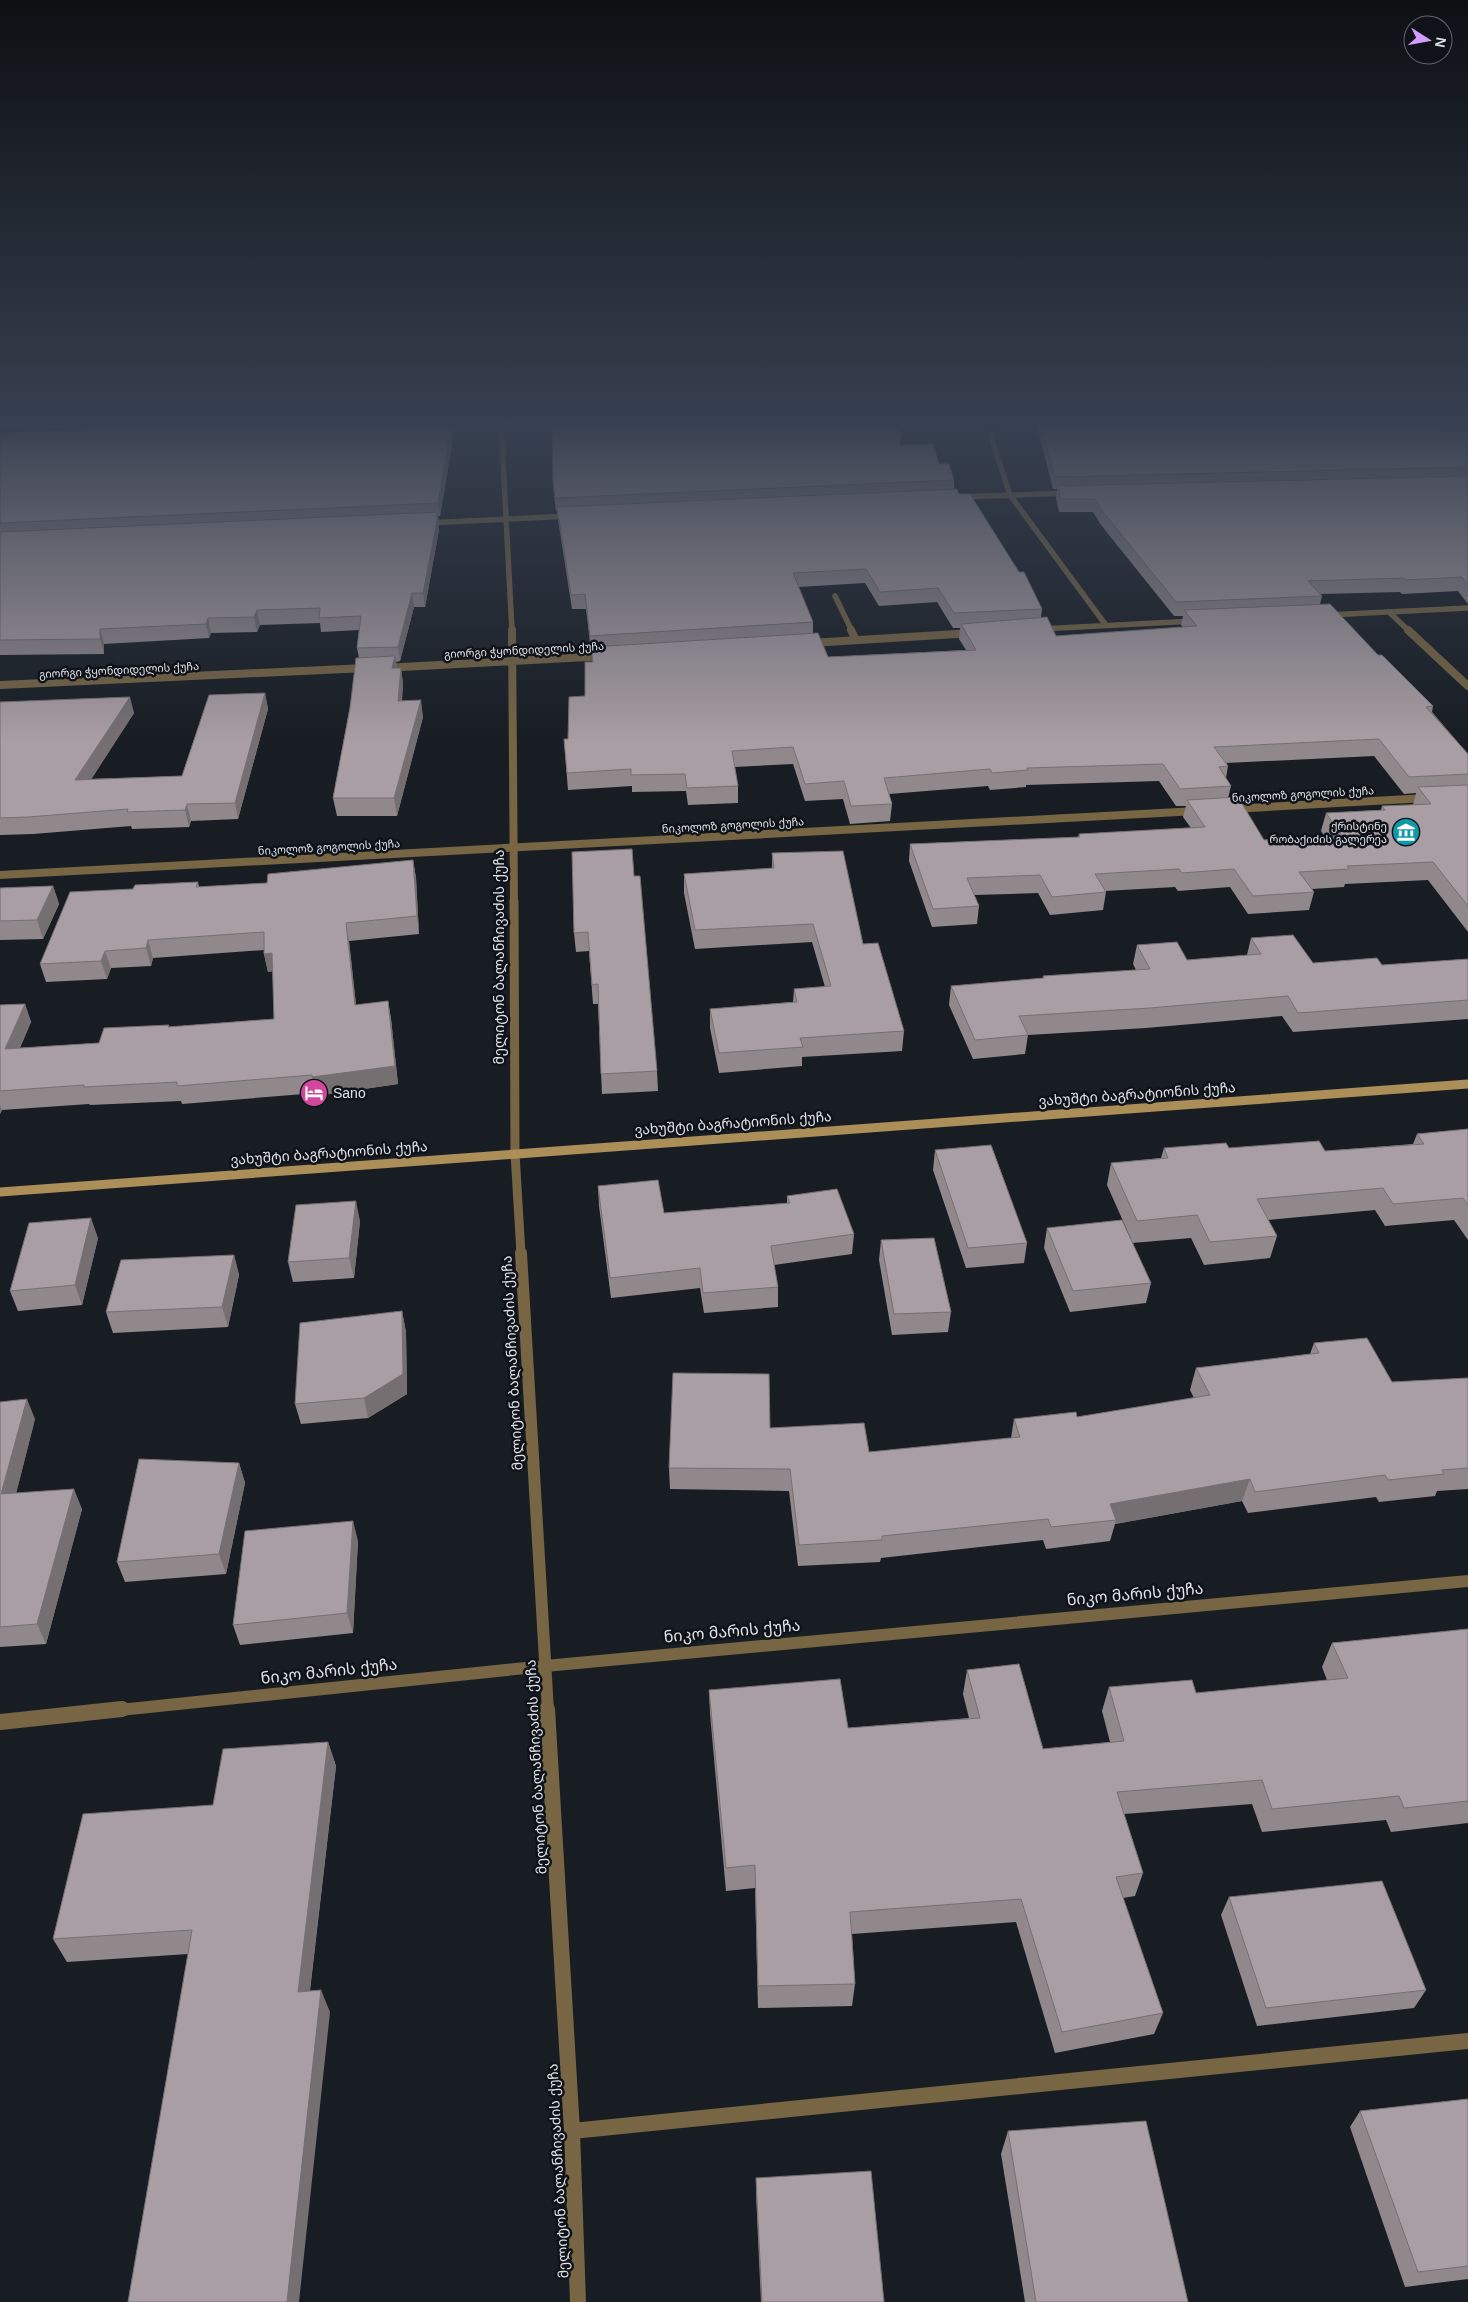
<svg xmlns="http://www.w3.org/2000/svg" width="1468" height="2302" font-family="Arial,'Noto Sans Georgian',sans-serif">
	<style>
		.lines { fill: none; stroke-linecap: round; stroke-linejoin: round }
		.street-far4 { stroke: #776544; stroke-width: 5.5 }
		.street-far3 { stroke: #776544; stroke-width: 8 }
		.street-far2 { stroke: #776544; stroke-width: 9 }
		.street-far1 { stroke: #776544; stroke-width: 12 }
		.street { stroke: #776544; stroke-width: 16 }
		.secondary { stroke: #ac8e59; stroke-width: 9 }
		.wall { fill: #91888c; fill-rule: evenodd }
		.shaded-wall { fill: #766f72 }
		.building { fill: #a99ea3; stroke: #766f72 }
		.labels { text-anchor: middle; dominant-baseline: central; stroke-width: 5; stroke-linejoin: round; paint-order: stroke }
		.far-street-label { font-size: 11px; fill: #dee1e5; stroke: #0f1319 }
		.far-poi-label { font-size: 11px; fill: #dee1e5; stroke: #0f1319; text-anchor: end }
		.street-label { font-size: 14px; fill: #dee1e5; stroke: #0f1319 }
		.poi-label { font-size: 14px; fill: #dee1e5; stroke: #0f1319; text-anchor: start }
		.near-street-label { font-size: 16px; fill: #dee1e5; stroke: #0f1319 }
	</style>
	<rect width="100%" height="100%" fill="#181d23"/>
	<g class="lines">
		<path class="street-far4" d="M 501,421 L 512,631
			M 993,421 L 992,440 L 1010,495 L 1105,624
			M 0,426 L 101,423
			M 959,497 L 1070,493
			M 425,523 L 570,516
			M 835,596 L 852,631
			M 1389,612 L 1409,631
			M 1327,615 L 1468,608
			M 1040,629 L 1195,621"/>
		<path class="street-far3" d="M 512,630 L 514,902
			M 851,630 L 856,640
			M 1408,630 L 1468,686
			M 810,643 L 973,633
			M 383,668 L 606,656
			M 0,685 L 366,668
			M 1232,809 L 1427,798
			M 0,875 L 1197,811"/>
		<path class="street-far2" d="M 514,901 L 515,1153 L 521,1254"/>
		<path class="street-far1" d="M 521,1253 L 548,1711
			M 110,1711 L 545,1666 L 1468,1581"/>
		<path class="street" d="M 547,1709 L 572,2131 L 578,2302
			M 0,1722 L 122,1709
			M 572,2131 L 1468,2041"/>
		<path class="secondary" d="M 0,1192 L 1468,1084"/>
	</g>
	<path class="wall" d="M 90,421 L 456,421 L 440,516 L 438,516 L 439,530 L 425,607 L 414,607 L 400,661 L 396,662 L 397,668 L 401,668 L 403,684 L 402,701 L 423,717 L 397,816 L 337,816 L 333,798 L 359,658 L 357,648 L 359,630 L 321,632 L 320,623 L 260,625 L 257,632 L 211,633 L 209,638 L 104,644 L 104,654 L 0,655 L 0,433 L 83,431 Z
		M 1036,421 L 1468,421 L 1468,604 L 1458,591 L 1402,594 L 1400,592 L 1320,594 L 1322,596 L 1320,604 L 1378,655 L 1433,706 L 1432,712 L 1468,754 L 1468,932 L 1428,880 L 1345,884 L 1344,887 L 1312,889 L 1314,892 L 1309,910 L 1248,914 L 1230,887 L 1178,891 L 1175,887 L 1105,891 L 1106,892 L 1103,910 L 1050,915 L 1038,893 L 974,895 L 979,906 L 977,924 L 932,927 L 909,861 L 910,844 L 1078,837 L 1079,834 L 1191,828 L 1183,817 L 1186,806 L 1176,806 L 1159,781 L 1026,785 L 1026,787 L 990,790 L 988,786 L 889,794 L 892,804 L 890,821 L 850,824 L 843,799 L 805,801 L 793,764 L 735,767 L 738,786 L 738,803 L 688,805 L 686,791 L 632,792 L 632,786 L 568,790 L 564,739 L 568,739 L 585,696 L 592,662 L 592,651 L 591,651 L 586,609 L 572,609 L 558,520 L 557,511 L 556,511 L 554,495 L 553,482 L 900,445 L 939,464 L 954,480 L 954,489 L 959,494 L 1042,609 L 1041,617 L 1056,636 L 1183,627 L 1181,625 L 1183,616 L 1174,616 L 1101,525 L 1093,512 L 1059,512 L 1056,499 L 1057,489 L 1053,489 ZM 865,583 L 879,606 L 937,602 L 953,628 L 960,628 L 959,639 L 966,650 L 828,657 L 813,633 L 813,622 L 798,587 ZM 1374,756 L 1404,794 L 1416,793 L 1413,805 L 1382,806 L 1381,810 L 1326,813 L 1321,831 L 1325,837 L 1264,840 L 1228,798 L 1231,786 L 1226,778 L 1228,766 L 1226,763 Z
		M 265,693 L 268,709 L 238,819 L 191,821 L 189,827 L 132,829 L 131,826 L 33,834 L 0,835 L 0,702 L 134,713 L 91,779 L 182,776 Z
		M 772,853 L 863,944 L 904,1031 L 902,1051 L 802,1057 L 802,1066 L 719,1073 L 710,1028 L 710,1009 L 793,1002 L 794,989 L 825,987 L 812,942 L 695,949 L 684,893 L 684,874 L 772,868 Z
		M 413,860 L 416,878 L 419,934 L 349,941 L 356,1005 L 388,1001 L 391,1019 L 398,1084 L 316,1096 L 316,1093 L 182,1104 L 181,1101 L 90,1105 L 89,1104 L 2,1110 L 0,1114 L 0,1005 L 25,1004 L 31,1022 L 20,1048 L 99,1043 L 169,1025 L 169,1027 L 274,1019 L 273,971 L 268,972 L 264,954 L 264,950 L 153,958 L 151,966 L 111,968 L 107,979 L 46,982 L 40,964 L 133,889 L 198,882 L 199,887 L 267,883 Z
		M 634,876 L 657,1071 L 658,1091 L 602,1094 L 598,1004 L 593,1004 L 589,951 L 576,952 L 574,933 Z
		M 53,886 L 59,904 L 43,939 L 0,940 L 0,888 Z
		M 1251,938 L 1313,963 L 1382,965 L 1468,959 L 1468,1019 L 1293,1032 L 1282,1016 L 1146,1028 L 1028,1035 L 1025,1054 L 973,1059 L 949,1005 L 951,986 L 1043,978 L 1043,976 L 1136,970 L 1133,964 L 1137,945 L 1187,960 L 1247,955 Z
		M 1468,1129 L 1468,1240 L 1454,1220 L 1385,1226 L 1375,1210 L 1268,1220 L 1277,1236 L 1270,1258 L 1204,1265 L 1191,1238 L 1132,1243 L 1151,1283 L 1146,1303 L 1070,1312 L 1044,1248 L 1047,1228 L 1131,1239 L 1107,1185 L 1111,1163 L 1161,1158 L 1164,1148 L 1229,1148 L 1325,1151 L 1413,1144 L 1417,1134 Z
		M 935,1150 L 1027,1243 L 1024,1263 L 966,1268 L 933,1170 Z
		M 598,1186 L 664,1213 L 787,1203 L 787,1196 L 854,1234 L 852,1254 L 774,1265 L 778,1287 L 778,1307 L 704,1313 L 700,1288 L 611,1298 L 599,1206 Z
		M 360,1221 L 354,1278 L 293,1282 L 288,1262 Z
		M 98,1238 L 82,1305 L 18,1311 L 10,1291 Z
		M 881,1240 L 951,1312 L 948,1332 L 892,1335 L 879,1260 Z
		M 234,1255 L 239,1275 L 228,1327 L 113,1333 L 106,1312 Z
		M 402,1311 L 406,1332 L 407,1394 L 368,1418 L 301,1424 L 295,1404 Z
		M 1314,1343 L 1392,1382 L 1468,1378 L 1468,1489 L 1437,1491 L 1435,1496 L 1379,1502 L 1376,1497 L 1248,1513 L 1242,1501 L 1115,1524 L 1110,1541 L 1046,1549 L 1043,1540 L 881,1558 L 880,1562 L 798,1566 L 789,1491 L 670,1489 L 669,1468 L 770,1428 L 869,1452 L 1011,1438 L 1014,1419 L 1077,1417 L 1194,1398 L 1190,1390 L 1196,1368 L 1310,1354 Z
		M 0,1402 L 35,1419 L 16,1493 L 82,1509 L 46,1644 L 0,1647 Z
		M 239,1463 L 245,1483 L 226,1574 L 125,1582 L 117,1562 Z
		M 358,1541 L 353,1633 L 240,1645 L 233,1625 Z
		M 1468,1629 L 1468,1823 L 1391,1832 L 1386,1820 L 1262,1832 L 1252,1804 L 1124,1814 L 1143,1873 L 1135,1896 L 1123,1898 L 1163,2013 L 1154,2034 L 1055,2053 L 1016,1922 L 852,1934 L 855,1984 L 852,2006 L 758,2008 L 755,1888 L 726,1891 L 710,1714 L 709,1690 L 848,1728 L 969,1718 L 963,1694 L 967,1670 L 1043,1749 L 1110,1742 L 1102,1711 L 1109,1687 L 1196,1693 L 1327,1680 L 1322,1667 L 1332,1643 Z
		M 328,1742 L 336,1766 L 310,1991 L 330,2012 L 188,1954 L 67,1962 L 53,1939 L 213,1805 Z
		M 1229,1897 L 1426,1990 L 1414,2008 L 1257,2026 L 1221,1915 Z
		M 1468,2099 L 1468,2279 L 1405,2287 L 1350,2127 L 1360,2111 Z
		M 1008,2131 L 1188,2302 L 1025,2302 L 1001,2154 Z
		M 756,2178 L 884,2302 L 761,2302 L 756,2194 Z"/>
	<path class="shaded-wall" d="M 452,421 L 456,421 L 440,516 L 438,503 Z
		M 437,512 L 437,519 L 438,516 L 439,530 L 425,607 L 423,593 Z
		M 412,593 L 414,607 L 400,661 L 398,647 Z
		M 257,610 L 260,625 L 257,632 L 254,617 Z
		M 208,618 L 211,633 L 209,638 L 206,624 Z
		M 100,629 L 104,644 L 104,654 L 100,639 Z
		M 395,656 L 398,673 L 392,668 Z
		M 401,668 L 403,684 L 400,718 L 398,701 Z
		M 265,693 L 268,709 L 238,819 L 235,803 Z
		M 130,697 L 134,713 L 80,797 L 75,780 Z
		M 421,700 L 423,717 L 397,816 L 394,798 Z
		M 187,804 L 191,821 L 189,827 L 185,810 Z
		M 413,860 L 416,878 L 419,934 L 417,916 Z
		M 53,886 L 59,904 L 43,939 L 37,920 Z
		M 346,923 L 349,941 L 358,1023 L 355,1005 Z
		M 148,940 L 153,958 L 151,966 L 146,948 Z
		M 105,951 L 111,968 L 107,979 L 101,961 Z
		M 272,953 L 276,971 L 268,972 L 264,954 Z
		M 388,1001 L 391,1019 L 398,1084 L 316,1096 L 312,1077 Z
		M 25,1004 L 31,1022 L 11,1067 L 5,1049 Z
		M 0,1105 L 2,1110 L 0,1114 Z
		M 356,1201 L 360,1221 L 354,1278 L 349,1258 Z
		M 91,1218 L 98,1238 L 82,1305 L 75,1285 Z
		M 234,1255 L 239,1275 L 228,1327 L 222,1307 Z
		M 402,1311 L 406,1332 L 407,1394 L 368,1418 L 364,1398 Z
		M 27,1399 L 35,1419 L 11,1514 L 1,1494 Z
		M 239,1463 L 245,1483 L 226,1574 L 219,1554 Z
		M 1250,1479 L 1242,1501 L 1115,1524 L 1116,1520 L 1110,1504 Z
		M 74,1489 L 82,1509 L 46,1644 L 37,1624 Z
		M 353,1521 L 358,1541 L 353,1633 L 347,1613 Z
		M 328,1742 L 336,1766 L 307,2014 L 298,1992 Z
		M 321,1990 L 330,2012 L 299,2302 L 287,2302 Z"/>
	<path class="building" d="M 90,421 L 452,421 L 438,503 L 0,523 L 0,433 L 83,431 Z
		M 552,421 L 901,421 L 900,445 L 933,444 L 939,464 L 949,464 L 954,480 L 555,498 L 553,482 Z
		M 1040,421 L 1390,421 L 1468,432 L 1468,467 L 1055,477 Z
		M 1452,421 L 1468,421 L 1468,424 Z
		M 1468,476 L 1468,585 L 1462,577 L 1406,580 L 1403,578 L 1308,581 L 1322,596 L 1176,602 L 1103,512 L 1095,499 L 1061,499 L 1057,486 Z
		M 957,489 L 959,494 L 970,494 L 1019,572 L 1024,572 L 1042,609 L 954,613 L 938,588 L 880,592 L 866,569 L 793,573 L 813,622 L 590,636 L 585,594 L 571,595 L 557,507 Z
		M 437,512 L 436,516 L 438,516 L 423,593 L 412,593 L 398,647 L 357,648 L 361,616 L 319,618 L 320,608 L 257,610 L 254,617 L 208,618 L 206,624 L 100,629 L 100,639 L 0,640 L 0,532 Z
		M 1330,604 L 1378,655 L 1382,655 L 1433,706 L 1426,707 L 1468,754 L 1468,774 L 1409,777 L 1379,739 L 1214,747 L 1228,766 L 1219,767 L 1231,786 L 1180,789 L 1163,764 L 1027,768 L 1028,770 L 992,773 L 990,769 L 884,778 L 892,804 L 851,806 L 844,781 L 805,784 L 793,747 L 732,751 L 738,786 L 687,788 L 685,774 L 631,775 L 631,769 L 567,773 L 564,739 L 568,739 L 569,697 L 585,696 L 585,662 L 593,662 L 591,647 L 818,633 L 828,657 L 976,650 L 961,624 L 1047,617 L 1056,636 L 1197,626 L 1184,610 Z
		M 395,656 L 392,668 L 401,668 L 398,701 L 421,700 L 394,798 L 333,798 L 350,708 L 356,658 Z
		M 265,693 L 235,803 L 187,804 L 185,810 L 127,812 L 128,809 L 28,817 L 0,818 L 0,702 L 130,697 L 75,780 L 182,776 L 209,695 Z
		M 1468,785 L 1468,906 L 1433,862 L 1347,866 L 1349,869 L 1299,872 L 1314,892 L 1253,896 L 1234,869 L 1182,873 L 1179,869 L 1095,874 L 1106,892 L 1052,897 L 1040,875 L 967,878 L 979,906 L 933,909 L 910,844 L 1080,837 L 1079,834 L 1205,827 L 1187,800 L 1238,797 L 1264,840 L 1342,836 L 1326,813 L 1385,810 L 1382,806 L 1431,804 L 1418,787 Z
		M 632,849 L 634,876 L 640,876 L 657,1071 L 601,1074 L 598,984 L 592,985 L 588,932 L 574,933 L 572,852 Z
		M 843,851 L 863,944 L 878,943 L 904,1031 L 800,1038 L 803,1047 L 719,1053 L 710,1009 L 797,1002 L 794,989 L 831,986 L 813,924 L 695,930 L 684,874 L 774,868 L 772,853 Z
		M 413,860 L 417,916 L 346,923 L 355,1005 L 388,1001 L 395,1066 L 312,1077 L 312,1075 L 177,1086 L 177,1082 L 84,1087 L 84,1085 L 0,1091 L 0,1005 L 25,1004 L 5,1049 L 99,1043 L 104,1028 L 169,1025 L 168,1027 L 274,1019 L 272,953 L 264,954 L 264,932 L 148,940 L 146,948 L 105,951 L 101,961 L 40,964 L 70,892 L 133,889 L 135,885 L 198,882 L 196,887 L 267,883 L 268,874 Z
		M 53,886 L 37,920 L 0,921 L 0,888 Z
		M 1293,935 L 1313,963 L 1377,958 L 1382,965 L 1468,959 L 1468,1000 L 1298,1013 L 1288,996 L 1150,1008 L 1019,1016 L 1028,1035 L 975,1040 L 951,986 L 1044,978 L 1043,976 L 1150,969 L 1137,945 L 1177,942 L 1187,960 L 1261,954 L 1251,938 Z
		M 1468,1129 L 1468,1205 L 1463,1198 L 1393,1204 L 1383,1188 L 1257,1199 L 1277,1236 L 1210,1242 L 1197,1215 L 1137,1221 L 1111,1163 L 1168,1158 L 1164,1148 L 1226,1143 L 1229,1148 L 1319,1141 L 1325,1151 L 1424,1144 L 1417,1134 Z
		M 991,1145 L 1027,1243 L 968,1248 L 935,1150 Z
		M 658,1180 L 664,1213 L 790,1203 L 787,1196 L 837,1189 L 854,1234 L 771,1246 L 778,1287 L 703,1293 L 700,1268 L 610,1278 L 598,1186 Z
		M 356,1201 L 349,1258 L 288,1262 L 296,1205 Z
		M 91,1218 L 75,1285 L 10,1291 L 29,1223 Z
		M 1122,1220 L 1151,1283 L 1073,1291 L 1047,1228 Z
		M 934,1238 L 951,1312 L 894,1314 L 881,1240 Z
		M 234,1255 L 222,1307 L 106,1312 L 121,1260 Z
		M 402,1311 L 403,1374 L 364,1398 L 295,1404 L 300,1323 Z
		M 1367,1338 L 1392,1382 L 1468,1378 L 1468,1468 L 1442,1470 L 1444,1474 L 1388,1480 L 1385,1475 L 1255,1492 L 1250,1479 L 1110,1504 L 1116,1520 L 1051,1527 L 1048,1519 L 882,1536 L 882,1540 L 799,1545 L 790,1469 L 669,1468 L 673,1373 L 769,1374 L 770,1428 L 864,1423 L 869,1452 L 1020,1437 L 1014,1419 L 1076,1412 L 1077,1417 L 1210,1395 L 1196,1368 L 1319,1353 L 1314,1343 Z
		M 27,1399 L 1,1494 L 74,1489 L 37,1624 L 0,1627 L 0,1402 Z
		M 139,1459 L 239,1463 L 219,1554 L 117,1562 Z
		M 353,1521 L 347,1613 L 233,1625 L 245,1531 Z
		M 1468,1629 L 1468,1801 L 1404,1808 L 1399,1796 L 1272,1809 L 1262,1780 L 1117,1792 L 1143,1873 L 1116,1877 L 1163,2013 L 1062,2032 L 1021,1899 L 850,1912 L 855,1984 L 758,1986 L 755,1865 L 726,1868 L 709,1690 L 840,1679 L 848,1728 L 980,1718 L 967,1670 L 1019,1664 L 1043,1749 L 1124,1741 L 1109,1687 L 1192,1680 L 1196,1693 L 1348,1678 L 1332,1643 Z
		M 328,1742 L 298,1992 L 321,1990 L 287,2302 L 128,2302 L 192,1930 L 53,1939 L 83,1814 L 213,1805 L 223,1749 Z
		M 1382,1881 L 1426,1990 L 1266,2008 L 1229,1897 Z
		M 1468,2099 L 1468,2266 L 1418,2272 L 1360,2111 Z
		M 1146,2121 L 1188,2302 L 1036,2302 L 1008,2131 Z
		M 871,2171 L 884,2302 L 762,2302 L 756,2178 Z"/>
	<linearGradient id="sky" x2="0" y2="1"><stop stop-color="#0d1013"/><stop offset="0.57" stop-color="#374050"/><stop offset="1" stop-color="#374050" stop-opacity="0"/></linearGradient>
	<rect width="1468" height="744" fill="url(#sky)"/>
	<defs>
		<g id="museum-disc" transform="scale(1.4375)"><circle r="9.5" fill="#0f9aa8" stroke="#0f1319"/><path d="M0-6L6-3V-2H-6V-3ZM-5-1h2V3h-2ZM-1-1h2V3h-2ZM3-1h2V3H3ZM-6 4H6V6H-6Z" fill="#fff"/></g>
		<g id="hotel-disc" transform="scale(1.4375)"><circle r="9.5" fill="#d1479c" stroke="#0f1319"/><path d="M-6-4.5h1.5V1H6V5H4.5V3h-9V5H-6ZM-4 0a1.8 1.8 0 1 1 3.6 0ZM.5 0V-2.5h3Q6-2.5 6 0Z" fill="#fff"/></g>
	</defs>
	<g fill-rule="evenodd">
		<use href="#museum-disc" x="1406" y="832"/>
		<use href="#hotel-disc" x="314" y="1093"/>
	</g>
	<g class="labels">
		<g class="far-street-label">
			<text transform="translate(524 650) rotate(-3)">გიორგი ჭყონდიდელის ქუჩა</text>
			<text transform="translate(119 670) rotate(-3)">გიორგი ჭყონდიდელის ქუჩა</text>
			<text transform="translate(1303 794) rotate(-3)">ნიკოლოზ გოგოლის ქუჩა</text>
			<text transform="translate(733 825) rotate(-3)">ნიკოლოზ გოგოლის ქუჩა</text>
			<text transform="translate(329 847) rotate(-3)">ნიკოლოზ გოგოლის ქუჩა</text>
		</g>
		<g class="far-poi-label">
			<text x="1387" y="826">ქრისტინე<tspan x="1387" dy="13">რობაქიძის გალერეა</tspan></text>
		</g>
		<g class="street-label">
			<text transform="translate(499 957) rotate(-90)">მელიტონ ბალანჩივაძის ქუჩა</text>
			<text transform="translate(1137 1094) rotate(-4)">ვახუშტი ბაგრატიონის ქუჩა</text>
			<text transform="translate(733 1123) rotate(-4)">ვახუშტი ბაგრატიონის ქუჩა</text>
			<text transform="translate(329 1153) rotate(-4)">ვახუშტი ბაგრატიონის ქუჩა</text>
			<text transform="translate(512 1363) rotate(-93)">მელიტონ ბალანჩივაძის ქუჩა</text>
			<text transform="translate(536 1767) rotate(-93)">მელიტონ ბალანჩივაძის ქუჩა</text>
			<text transform="translate(558 2171) rotate(-93)">მელიტონ ბალანჩივაძის ქუჩა</text>
		</g>
		<g class="poi-label">
			<text x="333" y="1093">Sano</text>
		</g>
		<g class="near-street-label">
			<text transform="translate(1135 1594) rotate(-5)">ნიკო მარის ქუჩა</text>
			<text transform="translate(732 1631) rotate(-5)">ნიკო მარის ქუჩა</text>
			<text transform="translate(329 1671) rotate(-6)">ნიკო მარის ქუჩა</text>
		</g>
	</g>
	<g transform="translate(1428 40) rotate(101)"><circle r="24" fill="#0f1319" stroke="#62656b"/>
	<path d="M0-4L9 19L0 12L-9 19Z" fill="#d29dfd"/>
	<text y="-8" font-size="14" font-weight="bold" text-anchor="middle" fill="#dee1e5">N</text>
	</g>
</svg>
